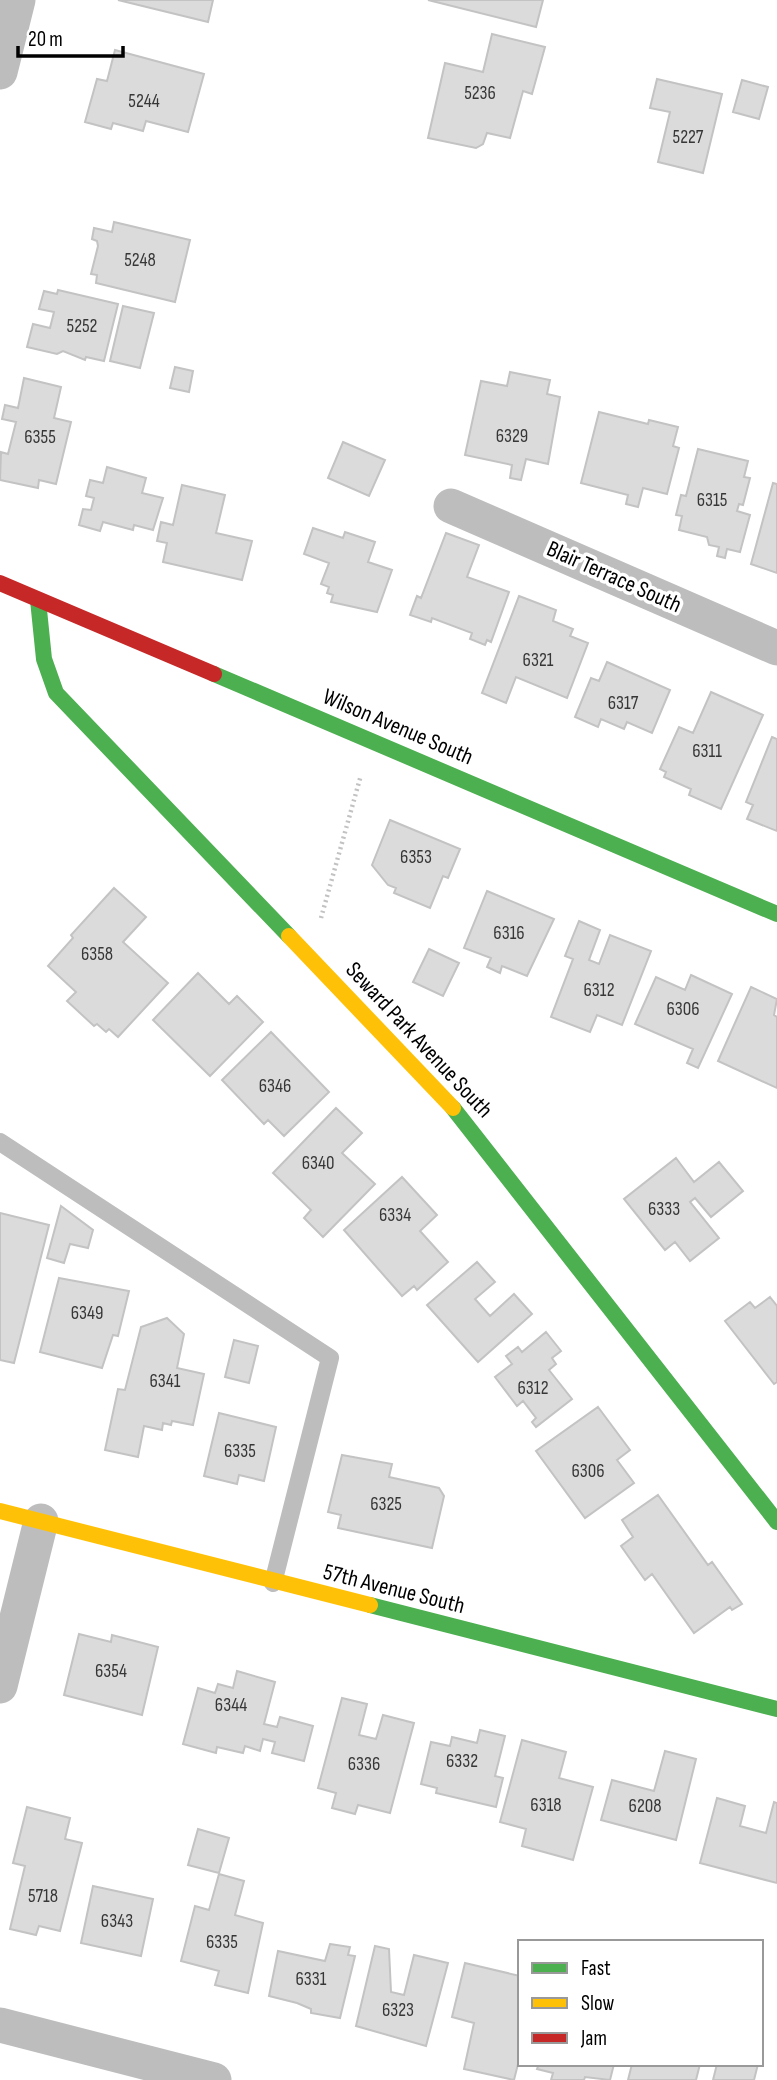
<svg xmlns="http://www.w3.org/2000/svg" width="777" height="2080" font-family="'Sofia Sans Condensed',sans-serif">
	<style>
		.building { fill: #dbdbdb; stroke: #c3c3c3; stroke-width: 2 }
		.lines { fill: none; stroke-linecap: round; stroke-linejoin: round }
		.path { stroke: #c2c2c2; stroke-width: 4.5; stroke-dasharray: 2 3.5; stroke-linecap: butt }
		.lane { stroke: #bdbdbd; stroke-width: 18 }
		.street { stroke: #bdbdbd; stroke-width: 35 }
		.fast { stroke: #4caf50; stroke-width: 16 }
		.slow { stroke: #ffc107; stroke-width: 16 }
		.jam { stroke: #c62828; stroke-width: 16 }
		.labels { text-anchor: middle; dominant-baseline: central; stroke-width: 7; stroke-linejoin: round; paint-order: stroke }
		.number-label { font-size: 19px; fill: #373737 }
		.street-label { font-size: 23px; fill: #000; stroke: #fff }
	</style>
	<rect width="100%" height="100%" fill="#fff"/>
	<path class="building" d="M 118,0 L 213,0 L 208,22 Z
		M 428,0 L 543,0 L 536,27 Z
		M 492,34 L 545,47 L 532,94 L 523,91 L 510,138 L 487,133 L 483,144 L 476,148 L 428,138 L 445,63 L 483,72 Z
		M 115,50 L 204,74 L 188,132 L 146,121 L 143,131 L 113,123 L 111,129 L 85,122 L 97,79 L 107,81 Z
		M 657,79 L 722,94 L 703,173 L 658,162 L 670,112 L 650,108 Z
		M 742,80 L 768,87 L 759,119 L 733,112 Z
		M 114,222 L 190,240 L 175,302 L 96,283 L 97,275 L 91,274 L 98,246 L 97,241 L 92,239 L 94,228 L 112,232 Z
		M 58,290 L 118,304 L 104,361 L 86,357 L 85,360 L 63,351 L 57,354 L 27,347 L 33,324 L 50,328 L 54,312 L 39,309 L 44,291 L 57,294 Z
		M 123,306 L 154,313 L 140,368 L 110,361 Z
		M 175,367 L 193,371 L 189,392 L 170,388 Z
		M 510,372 L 550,380 L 547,394 L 560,397 L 548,464 L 526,459 L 521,480 L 510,478 L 512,465 L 465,455 L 481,381 L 507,386 Z
		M 24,378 L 61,387 L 54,418 L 71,422 L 56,484 L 39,480 L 38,488 L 0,480 L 1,452 L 8,454 L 16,422 L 2,419 L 5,405 L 18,408 Z
		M 599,412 L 648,424 L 649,420 L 678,427 L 673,446 L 679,448 L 667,494 L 643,488 L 638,507 L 626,504 L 628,495 L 581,483 Z
		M 343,442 L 385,460 L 369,496 L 328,478 Z
		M 698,449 L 748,461 L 744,477 L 750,478 L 743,505 L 739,504 L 737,511 L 750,515 L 740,552 L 727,549 L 725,558 L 717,556 L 719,547 L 709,545 L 707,537 L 679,530 L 682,516 L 676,515 L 681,495 L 686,496 Z
		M 107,467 L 146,478 L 142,493 L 163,498 L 153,530 L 134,525 L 133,530 L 103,522 L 100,531 L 79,525 L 83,509 L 91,510 L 94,498 L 86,496 L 90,480 L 103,483 Z
		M 773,483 L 777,484 L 777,573 L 751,564 Z
		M 182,485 L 225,495 L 216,533 L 252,541 L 242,580 L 163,562 L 167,543 L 157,541 L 161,522 L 173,525 Z
		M 313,528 L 343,538 L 345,532 L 375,542 L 368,562 L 392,570 L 377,612 L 331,602 L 333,595 L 327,593 L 329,587 L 321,584 L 329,563 L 304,554 Z
		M 446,533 L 479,545 L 467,577 L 509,592 L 491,642 L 487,640 L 485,645 L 470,639 L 472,633 L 432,618 L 431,622 L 410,615 L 417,596 L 421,598 Z
		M 519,596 L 556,610 L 553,621 L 573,629 L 570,636 L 588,643 L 567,698 L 516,677 L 506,703 L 482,693 Z
		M 607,662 L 670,690 L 652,733 L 627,722 L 624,729 L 601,719 L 598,727 L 575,717 L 591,678 L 599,681 Z
		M 711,692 L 763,715 L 721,809 L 689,795 L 691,789 L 664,777 L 666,772 L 660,769 L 679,727 L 693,733 Z
		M 772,737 L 777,739 L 777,831 L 747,819 L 753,805 L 746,802 Z
		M 390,820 L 460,849 L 448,878 L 443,876 L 430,908 L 394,893 L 396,888 L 388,885 L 372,865 Z
		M 114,888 L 146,917 L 123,942 L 168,983 L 118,1037 L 109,1029 L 106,1032 L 97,1024 L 94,1026 L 67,1001 L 76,992 L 48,966 L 73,938 L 71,935 Z
		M 487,891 L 554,919 L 527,976 L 502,966 L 500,973 L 487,967 L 491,958 L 464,948 Z
		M 579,921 L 600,930 L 589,960 L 599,964 L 610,935 L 651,951 L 622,1025 L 597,1015 L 590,1032 L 551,1017 L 573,959 L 565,956 Z
		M 429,949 L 459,963 L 443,996 L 413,982 Z
		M 198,973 L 229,1004 L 237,996 L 263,1022 L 210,1076 L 153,1020 Z
		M 691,975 L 732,994 L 698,1068 L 687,1063 L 693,1049 L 635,1024 L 656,977 L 685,990 Z
		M 751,987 L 777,999 L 774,1015 L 777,1017 L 777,1088 L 718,1061 Z
		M 271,1032 L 329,1092 L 284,1136 L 268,1120 L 264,1124 L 222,1080 Z
		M 336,1108 L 362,1133 L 342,1153 L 375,1184 L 323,1237 L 304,1218 L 311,1210 L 273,1173 Z
		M 676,1158 L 694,1182 L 719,1162 L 743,1191 L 711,1217 L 695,1198 L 690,1202 L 719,1238 L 690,1261 L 675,1242 L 665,1250 L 624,1199 Z
		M 402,1177 L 437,1215 L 420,1231 L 448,1262 L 417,1290 L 414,1286 L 402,1296 L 344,1230 Z
		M 61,1206 L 93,1230 L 88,1248 L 70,1244 L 64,1263 L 47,1258 Z
		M 0,1213 L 49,1225 L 14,1363 L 0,1360 Z
		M 477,1262 L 495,1282 L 475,1299 L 490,1316 L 514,1294 L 532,1314 L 478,1362 L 427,1305 Z
		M 59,1278 L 129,1291 L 118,1336 L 113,1335 L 102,1368 L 40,1352 Z
		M 770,1297 L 777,1306 L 777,1382 L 774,1384 L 725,1321 L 750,1302 L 755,1308 Z
		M 167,1318 L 184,1334 L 177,1368 L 204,1374 L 193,1425 L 172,1421 L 171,1425 L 163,1423 L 162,1430 L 144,1426 L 138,1457 L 105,1450 L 118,1389 L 125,1390 L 141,1327 Z
		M 546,1332 L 561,1351 L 552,1358 L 556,1364 L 549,1370 L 572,1399 L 536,1427 L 532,1422 L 536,1418 L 523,1401 L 517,1406 L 495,1377 L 512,1364 L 506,1356 L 518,1347 L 522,1352 Z
		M 234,1340 L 258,1346 L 249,1383 L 225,1377 Z
		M 598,1407 L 630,1450 L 617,1460 L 634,1483 L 585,1518 L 536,1451 Z
		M 219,1413 L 276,1427 L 264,1481 L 239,1475 L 237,1484 L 204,1476 Z
		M 342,1455 L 392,1464 L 389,1477 L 439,1488 L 444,1496 L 432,1548 L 338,1528 L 341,1515 L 328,1512 Z
		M 658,1495 L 708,1565 L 712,1562 L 742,1604 L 732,1610 L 730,1607 L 694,1633 L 652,1574 L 645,1580 L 621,1546 L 633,1537 L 622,1520 Z
		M 79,1634 L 111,1642 L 112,1635 L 158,1647 L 142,1715 L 64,1695 Z
		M 237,1671 L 275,1682 L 264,1724 L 277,1727 L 280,1717 L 313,1726 L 304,1761 L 272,1753 L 275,1742 L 263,1739 L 260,1751 L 245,1746 L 243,1753 L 217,1747 L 216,1753 L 183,1744 L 198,1688 L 215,1693 L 218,1684 L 233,1688 Z
		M 342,1698 L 367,1704 L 359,1735 L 376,1739 L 383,1715 L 414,1723 L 390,1813 L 358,1805 L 355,1814 L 332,1808 L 336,1793 L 318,1788 Z
		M 480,1730 L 505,1736 L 495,1776 L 503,1778 L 496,1807 L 436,1793 L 437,1788 L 421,1784 L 431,1742 L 450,1746 L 452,1737 L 477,1743 Z
		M 522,1740 L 566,1752 L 559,1778 L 593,1787 L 573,1860 L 522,1846 L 526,1829 L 500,1822 Z
		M 665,1751 L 696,1759 L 676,1840 L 601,1820 L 612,1780 L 654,1791 Z
		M 717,1798 L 745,1806 L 740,1826 L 766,1833 L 774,1802 L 777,1803 L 777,1883 L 700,1863 Z
		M 27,1807 L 70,1818 L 65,1839 L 82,1843 L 60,1931 L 39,1926 L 36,1935 L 10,1929 L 25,1866 L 13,1863 Z
		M 198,1829 L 229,1838 L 219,1873 L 188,1865 Z
		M 219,1874 L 244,1881 L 235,1915 L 263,1923 L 248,1993 L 215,1985 L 219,1971 L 181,1961 L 195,1906 L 209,1910 Z
		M 93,1886 L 153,1899 L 141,1956 L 81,1943 Z
		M 330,1944 L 350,1947 L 348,1955 L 355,1956 L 340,2018 L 311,2013 L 311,2009 L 297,2003 L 269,1996 L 278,1951 L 325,1961 Z
		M 375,1946 L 389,1949 L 391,1992 L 404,1995 L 414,1955 L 448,1963 L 426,2046 L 356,2026 Z
		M 465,1963 L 520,1976 L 520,2056 L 514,2080 L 464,2069 L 474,2023 L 452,2017 Z
		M 539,2064 L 614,2064 L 610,2080 L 585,2077 L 584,2080 L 551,2080 L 553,2073 L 537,2069 Z
		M 632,2064 L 700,2064 L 696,2080 L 628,2080 Z
		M 717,2064 L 758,2064 L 754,2080 L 713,2080 Z"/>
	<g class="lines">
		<path class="path" d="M 321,918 L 361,775"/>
		<path class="lane" d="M 0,1142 L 330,1358 L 273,1583"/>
		<path class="street" d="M 0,72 L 18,0
			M 451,506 L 777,648
			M 0,1686 L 41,1521
			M 0,2025 L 214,2080"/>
		<path class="fast" d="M 38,600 L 44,659 L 56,693 L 289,936
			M 214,674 L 777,914
			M 453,1108 L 777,1522
			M 370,1605 L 777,1709"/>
		<path class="slow" d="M 289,936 L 453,1108
			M 0,1511 L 370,1605"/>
		<path class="jam" d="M 0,583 L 214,674"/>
	</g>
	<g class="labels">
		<g class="number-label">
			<text x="480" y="93">5236</text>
			<text x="144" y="101">5244</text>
			<text x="688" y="137">5227</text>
			<text x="140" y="260">5248</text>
			<text x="82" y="326">5252</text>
			<text x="512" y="436">6329</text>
			<text x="40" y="437">6355</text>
			<text x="712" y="500">6315</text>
			<text x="538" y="660">6321</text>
			<text x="623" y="703">6317</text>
			<text x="707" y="751">6311</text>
			<text x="416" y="857">6353</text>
			<text x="509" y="933">6316</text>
			<text x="97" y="954">6358</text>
			<text x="599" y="990">6312</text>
			<text x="683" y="1009">6306</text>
			<text x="275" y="1086">6346</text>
			<text x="318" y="1163">6340</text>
			<text x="664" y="1209">6333</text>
			<text x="395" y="1215">6334</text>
			<text x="87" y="1313">6349</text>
			<text x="165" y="1381">6341</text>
			<text x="533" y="1388">6312</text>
			<text x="240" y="1451">6335</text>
			<text x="588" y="1471">6306</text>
			<text x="386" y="1504">6325</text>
			<text x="111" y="1671">6354</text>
			<text x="231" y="1705">6344</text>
			<text x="462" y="1761">6332</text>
			<text x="364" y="1764">6336</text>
			<text x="546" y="1805">6318</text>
			<text x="645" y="1806">6208</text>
			<text x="43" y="1896">5718</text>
			<text x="117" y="1921">6343</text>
			<text x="222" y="1942">6335</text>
			<text x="311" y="1979">6331</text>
			<text x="398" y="2010">6323</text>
		</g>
		<g class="street-label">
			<text transform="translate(614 577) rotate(24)">Blair Terrace South</text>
			<text transform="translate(398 727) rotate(23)">Wilson Avenue South</text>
			<text transform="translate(419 1040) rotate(47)">Seward Park Avenue South</text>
			<text transform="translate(394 1589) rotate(14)">57th Avenue South</text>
		</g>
	</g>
	<rect x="518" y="1940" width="245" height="126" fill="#ffffff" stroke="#999999" stroke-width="2"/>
	<rect x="532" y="1963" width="35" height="10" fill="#4caf50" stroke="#999999" stroke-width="2"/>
	<text x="581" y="1975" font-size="21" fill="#000000">Fast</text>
	<rect x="532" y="1998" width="35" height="10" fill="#ffc107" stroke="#999999" stroke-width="2"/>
	<text x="581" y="2010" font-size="21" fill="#000000">Slow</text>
	<rect x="532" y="2033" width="35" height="10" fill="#c62828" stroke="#999999" stroke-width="2"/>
	<text x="581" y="2045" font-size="21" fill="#000000">Jam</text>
	<path d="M18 46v10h105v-10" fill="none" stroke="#000000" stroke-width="3.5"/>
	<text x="28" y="46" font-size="21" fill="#000000" stroke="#ffffff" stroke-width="5" paint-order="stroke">20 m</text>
</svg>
